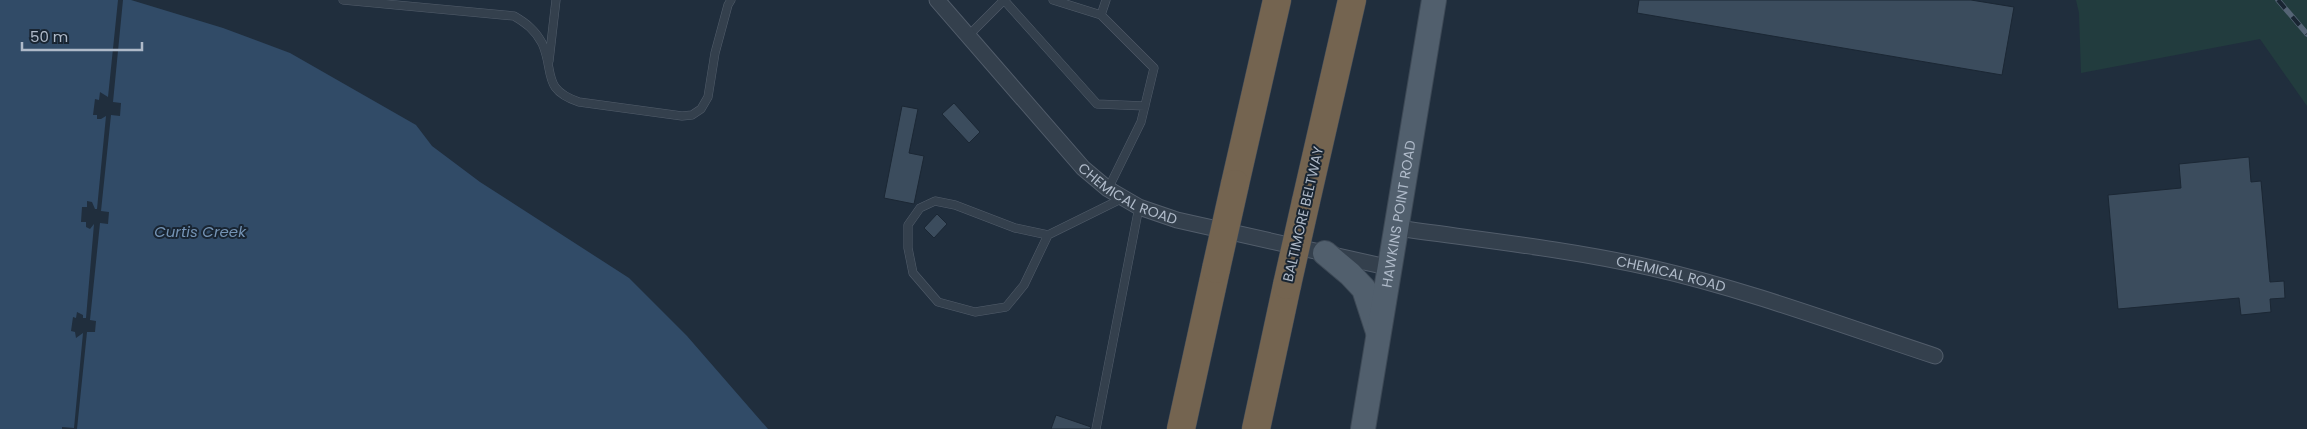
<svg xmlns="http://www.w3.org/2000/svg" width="2307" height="429" font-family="Poppins,sans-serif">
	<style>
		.green { fill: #223c3e }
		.water { fill: #314b67 }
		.pier { fill: #202e3d }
		.building { fill: #3b4c5d; stroke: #1b2734 }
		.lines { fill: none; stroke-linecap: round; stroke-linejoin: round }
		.service-casing { stroke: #525d6b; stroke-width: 9 }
		.minor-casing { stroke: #525d6b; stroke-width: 17 }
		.primary-casing { stroke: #3d4956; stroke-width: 26 }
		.motorway-casing { stroke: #3f4a58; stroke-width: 29 }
		.service { stroke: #34404d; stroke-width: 8 }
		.minor { stroke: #34404d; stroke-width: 15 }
		.primary { stroke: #515f6d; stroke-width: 24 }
		.motorway { stroke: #746450; stroke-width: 28 }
		.rail-casing { stroke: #556475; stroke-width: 5.5 }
		.rail { stroke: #192532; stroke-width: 4; stroke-dasharray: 11; stroke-linecap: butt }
		.motorway-bridge-casing { stroke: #3f4a58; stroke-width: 29; stroke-linecap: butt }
		.motorway-bridge { stroke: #746450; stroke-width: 28 }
		.labels { text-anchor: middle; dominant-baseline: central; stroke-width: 4; stroke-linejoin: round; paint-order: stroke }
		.street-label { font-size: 14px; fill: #afbac9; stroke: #192532 }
		.water-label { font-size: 15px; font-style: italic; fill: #7493b4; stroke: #192532 }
	</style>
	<rect width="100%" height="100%" fill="#202e3d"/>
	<path class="green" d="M 2076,0 L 2307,0 L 2307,106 L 2260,39 L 2081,73 L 2079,13 Z"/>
	<path class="water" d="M 0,0 L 131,0 L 223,28 L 290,53 L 416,125 L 432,146 L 480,182 L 629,278 L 687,336 L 768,429 L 0,429 Z"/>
	<path class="pier" d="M 118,0 L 123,0 L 113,102 L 121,103 L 120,116 L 111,115 L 101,211 L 109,212 L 108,224 L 100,223 L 90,320 L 96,321 L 95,332 L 87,332 L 77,429 L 62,429 L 62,427 L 74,428 L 83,333 L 76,338 L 75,332 L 71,331 L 73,317 L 76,318 L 77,312 L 83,315 L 83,318 L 86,318 L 94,224 L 90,229 L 86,227 L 86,222 L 81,222 L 82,207 L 87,207 L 87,201 L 92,202 L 95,209 L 97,209 L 106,116 L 101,119 L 97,119 L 97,115 L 93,115 L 95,99 L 99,100 L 100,92 L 108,97 Z"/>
	<path class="building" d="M 1639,0 L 1971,0 L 2014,7 L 2002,75 L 1637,13 Z
		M 954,103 L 980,132 L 969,143 L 942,114 Z
		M 902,106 L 918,109 L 909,153 L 924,156 L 914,204 L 884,198 Z
		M 2249,157 L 2251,182 L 2261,181 L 2270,282 L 2284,281 L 2285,298 L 2270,299 L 2271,312 L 2241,315 L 2239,298 L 2118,309 L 2108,195 L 2181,188 L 2179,164 Z
		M 937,214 L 947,224 L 934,238 L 924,228 Z
		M 1056,415 L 1091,427 L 1090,429 L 1051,429 Z"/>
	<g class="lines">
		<g class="service-casing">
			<path id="service" d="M 343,0 L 514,16 C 526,23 535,30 542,43 C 555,72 541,89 579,102 L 682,116 L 692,115 L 701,109 L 708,97 L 715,53 L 728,5 L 731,0
				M 1004,0 L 1097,104 L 1145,106
				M 1053,0 L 1101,15 L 1154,68 L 1141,122 L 1108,189
				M 1101,15 L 1106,0
				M 968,36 L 1004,0
				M 549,61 L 556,0
				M 1048,235 L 1024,285 L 1006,307 L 975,312 L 938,302 L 913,273 L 908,248 L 908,225 L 920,208 L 935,201 L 955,205 L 1015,228 L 1048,235 L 1123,198
				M 1096,429 L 1139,207"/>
		</g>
		<g class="minor-casing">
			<g id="minor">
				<path id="s1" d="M 937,0 L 1083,168 L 1108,189 L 1139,207 L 1177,220 L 1391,268"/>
				<path id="s2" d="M 1397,228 C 1482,240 1568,249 1652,268 C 1748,290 1841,325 1935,356"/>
			</g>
		</g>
		<g class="primary-casing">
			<g id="primary">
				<path d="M 1325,253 L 1350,274 L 1364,289 L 1378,332"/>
				<path id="s3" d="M 1363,429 L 1434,0"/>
			</g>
		</g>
		<g class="motorway-casing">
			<path id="motorway" d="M 1235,184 L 1277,0
				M 1306,201 L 1352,0
				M 1181,429 L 1216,269
				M 1256,429 L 1287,285"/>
		</g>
		<use href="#service" class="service"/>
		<use href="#minor" class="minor"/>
		<use href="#primary" class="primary"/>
		<use href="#motorway" class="motorway"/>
		<g class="rail-casing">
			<path id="rail" d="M 2278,0 L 2307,34"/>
		</g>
		<use href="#rail" class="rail"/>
		<g class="motorway-bridge-casing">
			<path id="motorway-bridge" d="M 1216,269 L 1235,184
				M 1287,285 L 1306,201"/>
		</g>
		<use href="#motorway-bridge" class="motorway-bridge"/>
	</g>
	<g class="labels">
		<g class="street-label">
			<text stroke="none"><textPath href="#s1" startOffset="275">CHEMICAL ROAD</textPath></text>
			<text transform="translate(1303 214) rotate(-77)">BALTIMORE BELTWAY</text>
			<text stroke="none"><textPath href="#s3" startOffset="218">HAWKINS POINT ROAD</textPath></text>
			<text stroke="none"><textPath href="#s2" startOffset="278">CHEMICAL ROAD</textPath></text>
		</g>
		<g class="water-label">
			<text x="200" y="231">Curtis Creek</text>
		</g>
	</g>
	<path d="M22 42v8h120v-8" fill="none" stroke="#afbac9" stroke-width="2.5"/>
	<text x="30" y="42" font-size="15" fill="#afbac9" stroke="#192532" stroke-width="4" paint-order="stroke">50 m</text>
</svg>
